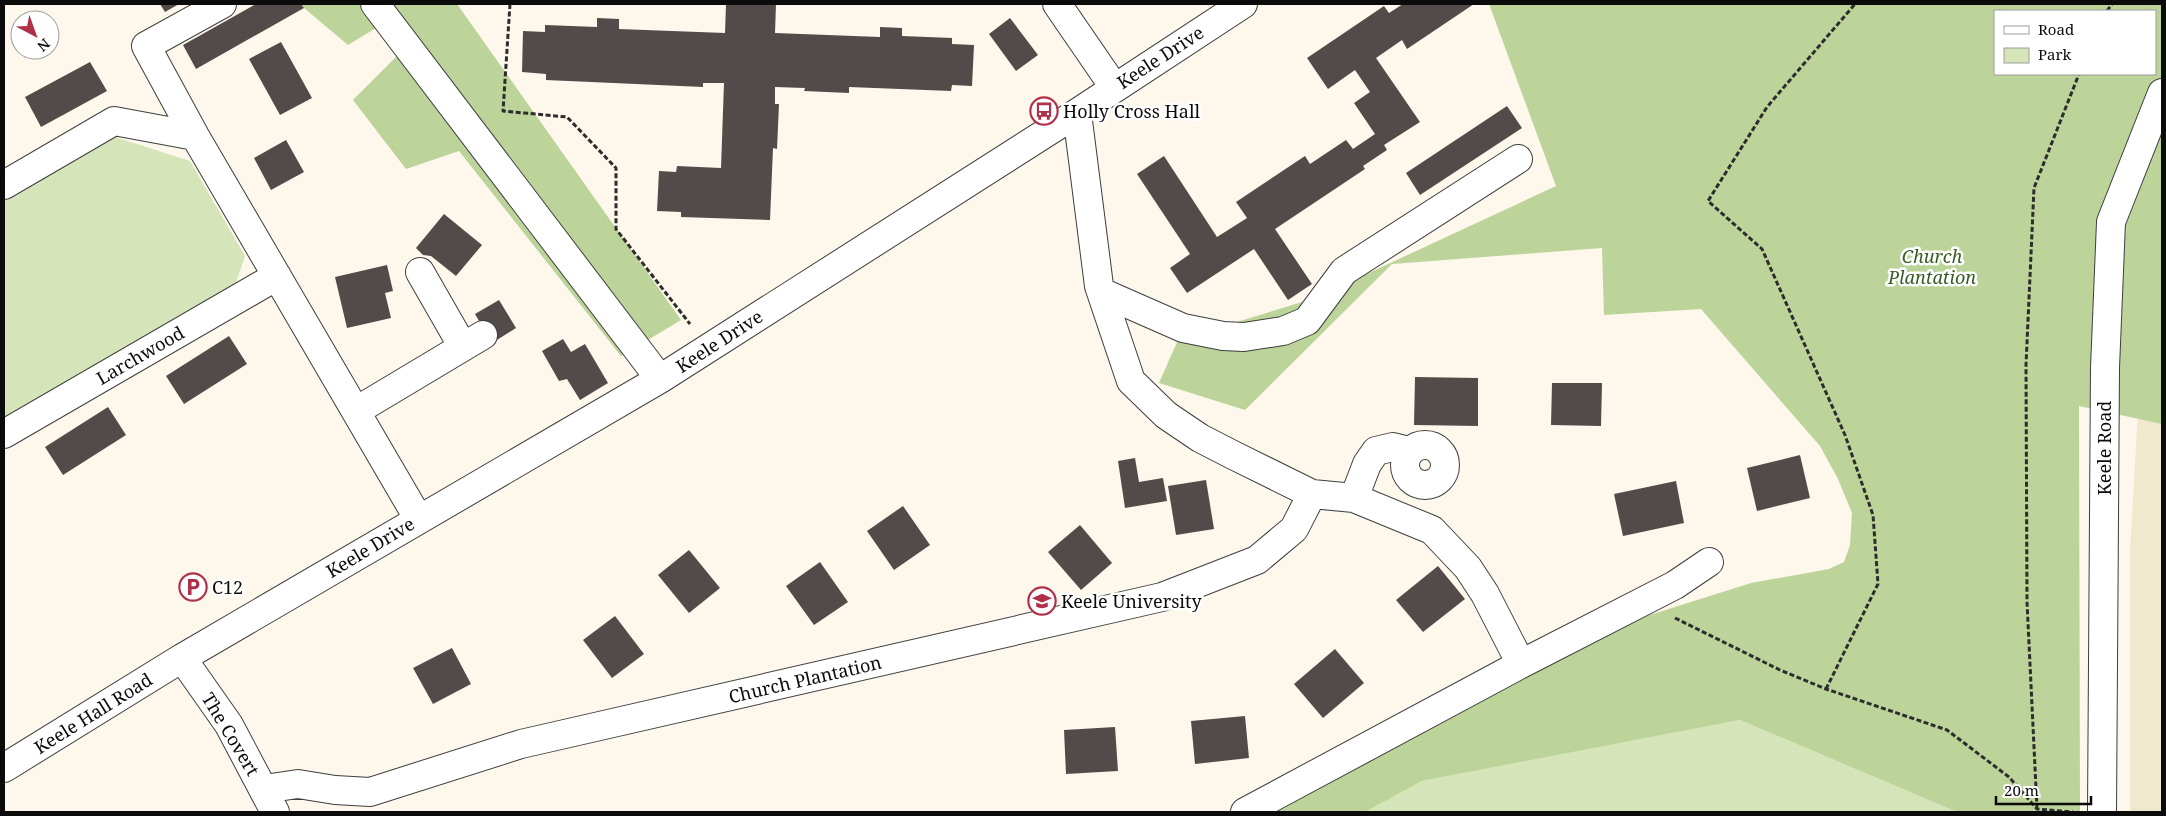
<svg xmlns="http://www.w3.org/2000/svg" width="2166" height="816" font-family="'Noto Serif',serif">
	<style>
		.farmland { fill: #f1e9ce }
		.green { fill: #d5e4b9 }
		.forest { fill: #bcd499; fill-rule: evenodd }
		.building { fill: #534b49 }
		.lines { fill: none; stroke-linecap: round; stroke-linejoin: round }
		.minor-casing { stroke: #3e3e3e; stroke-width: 30 }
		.path { stroke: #2d2d2d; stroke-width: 3; stroke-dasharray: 5 2.5; stroke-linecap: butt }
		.minor { stroke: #fff; stroke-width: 28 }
		.labels { text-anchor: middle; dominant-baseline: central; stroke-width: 5; stroke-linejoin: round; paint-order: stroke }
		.street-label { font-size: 18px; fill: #0b0b0b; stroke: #fff }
		.poi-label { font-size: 18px; fill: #0b0b0b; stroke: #fff; text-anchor: start }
		.park-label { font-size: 18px; font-style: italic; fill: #375d22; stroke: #fff }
	</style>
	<rect width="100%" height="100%" fill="#fdf7ec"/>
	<path class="farmland" d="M 2162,183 L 2162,812 L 2130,812 L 2130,552 L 2149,215 Z"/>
	<path class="green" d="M 115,137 L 190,161 L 245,256 L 236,283 L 4,419 L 4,199 Z
		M 1740,720 L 1957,812 L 1365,812 L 1422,781 Z"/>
	<path class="forest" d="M 301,4 L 457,4 L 681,320 L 621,356 L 459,151 L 406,169 L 353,100 L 398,55 L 376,28 L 348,45 L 304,8 Z
		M 1489,4 L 2162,4 L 2162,424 L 2079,406 L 2080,812 L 1957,812 L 1740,720 L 1422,781 L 1365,812 L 1274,812 L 1637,619 L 1751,583 L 1829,569 L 1844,562 L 1850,545 L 1852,513 L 1838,479 L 1820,446 L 1701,309 L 1604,315 L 1602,248 L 1392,264 L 1245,410 L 1159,383 L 1178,340 L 1315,298 L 1556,186 ZM 1995,11 L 2155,11 L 2155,74 L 1995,74 Z"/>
	<path class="building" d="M 160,4 L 179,4 L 165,12 Z
		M 256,4 L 301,4 L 304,8 L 196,69 L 183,45 Z
		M 726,4 L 776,4 L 775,33 L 880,37 L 880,27 L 902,28 L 902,36 L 952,38 L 952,44 L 974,45 L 972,86 L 952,85 L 951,91 L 849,87 L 849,93 L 804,91 L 805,88 L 775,87 L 775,104 L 779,104 L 777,149 L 773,148 L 770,220 L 681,217 L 681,212 L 657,211 L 659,171 L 676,172 L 677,166 L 721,168 L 724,83 L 703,83 L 703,87 L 546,80 L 546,74 L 522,72 L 523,31 L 545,32 L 545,25 L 597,27 L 597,18 L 619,19 L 619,29 L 725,33 Z
		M 1403,4 L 1474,4 L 1407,49 L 1402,40 L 1376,58 L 1420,122 L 1384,145 L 1387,150 L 1363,166 L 1365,169 L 1275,229 L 1312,284 L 1288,300 L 1254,249 L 1187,293 L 1170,268 L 1190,254 L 1137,174 L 1164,156 L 1217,237 L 1247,218 L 1236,202 L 1305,156 L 1310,164 L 1346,140 L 1353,149 L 1375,134 L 1354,103 L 1370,92 L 1355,70 L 1328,89 L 1307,58 L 1384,6 L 1389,13 Z
		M 1010,18 L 1038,55 L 1016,71 L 989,34 Z
		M 281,42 L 312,98 L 280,115 L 249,59 Z
		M 90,62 L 107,91 L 41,127 L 25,97 Z
		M 1507,106 L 1522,128 L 1420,195 L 1406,173 Z
		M 286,140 L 304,172 L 271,190 L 254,158 Z
		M 444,214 L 482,245 L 456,276 L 431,256 L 423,255 L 416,248 Z
		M 387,265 L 393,291 L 385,293 L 391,318 L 347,328 L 335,277 Z
		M 499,300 L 516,328 L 492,343 L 475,314 Z
		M 229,336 L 247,364 L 184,404 L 166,376 Z
		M 563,339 L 571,352 L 585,344 L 608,383 L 580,400 L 567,379 L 559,381 L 542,351 Z
		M 1415,377 L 1478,378 L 1478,426 L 1414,425 Z
		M 1552,383 L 1602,383 L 1601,426 L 1551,425 Z
		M 108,407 L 126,435 L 63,475 L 45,447 Z
		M 1800,455 L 1810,498 L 1757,511 L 1747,468 Z
		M 1135,458 L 1139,482 L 1163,478 L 1167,501 L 1125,508 L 1118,461 Z
		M 1206,480 L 1214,529 L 1176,535 L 1168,486 Z
		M 1676,481 L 1684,523 L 1623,536 L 1614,494 Z
		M 903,506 L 930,545 L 894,570 L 867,531 Z
		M 1080,525 L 1112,563 L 1081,590 L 1048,552 Z
		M 689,550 L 720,588 L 689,613 L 658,575 Z
		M 820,562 L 848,602 L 814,625 L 786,586 Z
		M 1438,566 L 1465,599 L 1423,632 L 1396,600 Z
		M 615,616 L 644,654 L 612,678 L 583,640 Z
		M 452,648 L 471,684 L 433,704 L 413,668 Z
		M 1335,649 L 1364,683 L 1323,718 L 1294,684 Z
		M 1245,716 L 1249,758 L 1195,764 L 1191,721 Z
		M 1115,727 L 1118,771 L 1066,774 L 1064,730 Z"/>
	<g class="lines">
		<g class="minor-casing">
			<path id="minor" d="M 222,4 L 146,46 L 195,136 L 418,518
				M 375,4 L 660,379
				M 1057,4 L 1114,87
				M 1077,113 L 1099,286 L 1131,381 L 1166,415 L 1200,438 L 1233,455 L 1312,494 L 1354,498 L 1432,530 L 1468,568 L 1485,594 L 1521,664
				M 4,185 L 114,121 L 195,136
				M 420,272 L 463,347
				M 1101,292 L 1183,328 L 1223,336 L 1244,337 L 1283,331 L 1307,321 L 1344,271 L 1518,159
				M 356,411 L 483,335
				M 4,434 L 277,276
				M1405 465a20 20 0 1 1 40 0a20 20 0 1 1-40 0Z
				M 1354,498 L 1367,464 L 1376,451 L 1393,447 L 1409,451
				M 182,658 L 229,725 L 275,812
				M 4,768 L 182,658 L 660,379 L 1077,113 L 1243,4
				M 264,789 L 298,784 L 335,790 L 370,792 L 521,744 L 1162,597 L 1257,560 L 1294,529 L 1312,494
				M 1245,812 L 1521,664 L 1675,585 L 1709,562
				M 2102,812 L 2105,368 L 2111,222 L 2162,93"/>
		</g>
		<path class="path" d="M 510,4 L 503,111 L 567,117 L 616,168 L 616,229 L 690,324
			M 2107,11 L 2112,4
			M 1675,618 L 1780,670 L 1826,689 L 1947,730 L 2009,777 L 2037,809 L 2073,812
			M 1826,689 L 1878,584 L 1873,515 L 1845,435 L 1762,249 L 1708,201 L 1767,107 L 1855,4
			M 2037,809 L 2027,602 L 2026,365 L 2034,188 L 2079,74"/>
		<use href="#minor" class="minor"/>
	</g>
	<defs>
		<g id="bus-ring" transform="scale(1.4375)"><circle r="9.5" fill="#fff" stroke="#af3048" stroke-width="1.5"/><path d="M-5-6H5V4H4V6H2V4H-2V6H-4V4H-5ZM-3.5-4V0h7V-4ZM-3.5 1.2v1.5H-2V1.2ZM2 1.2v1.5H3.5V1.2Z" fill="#af3048"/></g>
		<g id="parking-ring" transform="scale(1.4375)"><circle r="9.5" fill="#fff" stroke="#af3048" stroke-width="1.5"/><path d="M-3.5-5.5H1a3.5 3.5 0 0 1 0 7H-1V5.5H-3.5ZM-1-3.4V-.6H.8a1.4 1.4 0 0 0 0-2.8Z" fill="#af3048"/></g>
		<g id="university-ring" transform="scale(1.4375)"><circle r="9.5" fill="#fff" stroke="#af3048" stroke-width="1.5"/><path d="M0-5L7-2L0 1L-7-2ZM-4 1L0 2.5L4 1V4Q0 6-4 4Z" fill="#af3048"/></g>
	</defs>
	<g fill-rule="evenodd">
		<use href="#bus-ring" x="1044" y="111"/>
		<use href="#parking-ring" x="193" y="587"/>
		<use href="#university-ring" x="1042" y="601"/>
	</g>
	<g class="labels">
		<g class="street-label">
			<text transform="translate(1160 57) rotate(-33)">Keele Drive</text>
			<text transform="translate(719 341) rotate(-33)">Keele Drive</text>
			<text transform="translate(140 355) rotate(-30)">Larchwood</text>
			<text transform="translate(2104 448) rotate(-90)">Keele Road</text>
			<text transform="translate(370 547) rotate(-31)">Keele Drive</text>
			<text transform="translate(805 679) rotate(-13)">Church Plantation</text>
			<text transform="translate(93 713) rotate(-32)">Keele Hall Road</text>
			<text transform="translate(231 734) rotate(59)">The Covert</text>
		</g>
		<g class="poi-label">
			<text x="1063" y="111">Holly Cross Hall</text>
			<text x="212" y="587">C12</text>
			<text x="1061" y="601">Keele University</text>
		</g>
		<g class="park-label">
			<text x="1932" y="256">Church<tspan x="1932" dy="21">Plantation</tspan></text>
		</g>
	</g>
	<rect width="2166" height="816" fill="none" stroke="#0b0b0b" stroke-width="10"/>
	<rect x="1994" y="10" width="162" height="65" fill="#ffffff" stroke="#9d9d9d"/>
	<rect x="2004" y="26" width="25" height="8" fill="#ffffff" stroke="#9d9d9d"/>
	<text x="2038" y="35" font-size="15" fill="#0b0b0b">Road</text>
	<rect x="2004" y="48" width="25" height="15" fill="#d5e4b9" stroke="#9d9d9d"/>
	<text x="2038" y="60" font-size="15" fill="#0b0b0b">Park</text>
	<g transform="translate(35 35) rotate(139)"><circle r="24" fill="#ffffff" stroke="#9d9d9d"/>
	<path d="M0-4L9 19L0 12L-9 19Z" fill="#af3048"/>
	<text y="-8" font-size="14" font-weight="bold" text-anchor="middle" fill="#0b0b0b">N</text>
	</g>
	<path d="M1996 796v8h95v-8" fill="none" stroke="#0b0b0b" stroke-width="2.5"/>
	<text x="2004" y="796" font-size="15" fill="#0b0b0b" stroke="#ffffff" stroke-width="4" paint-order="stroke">20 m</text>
</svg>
